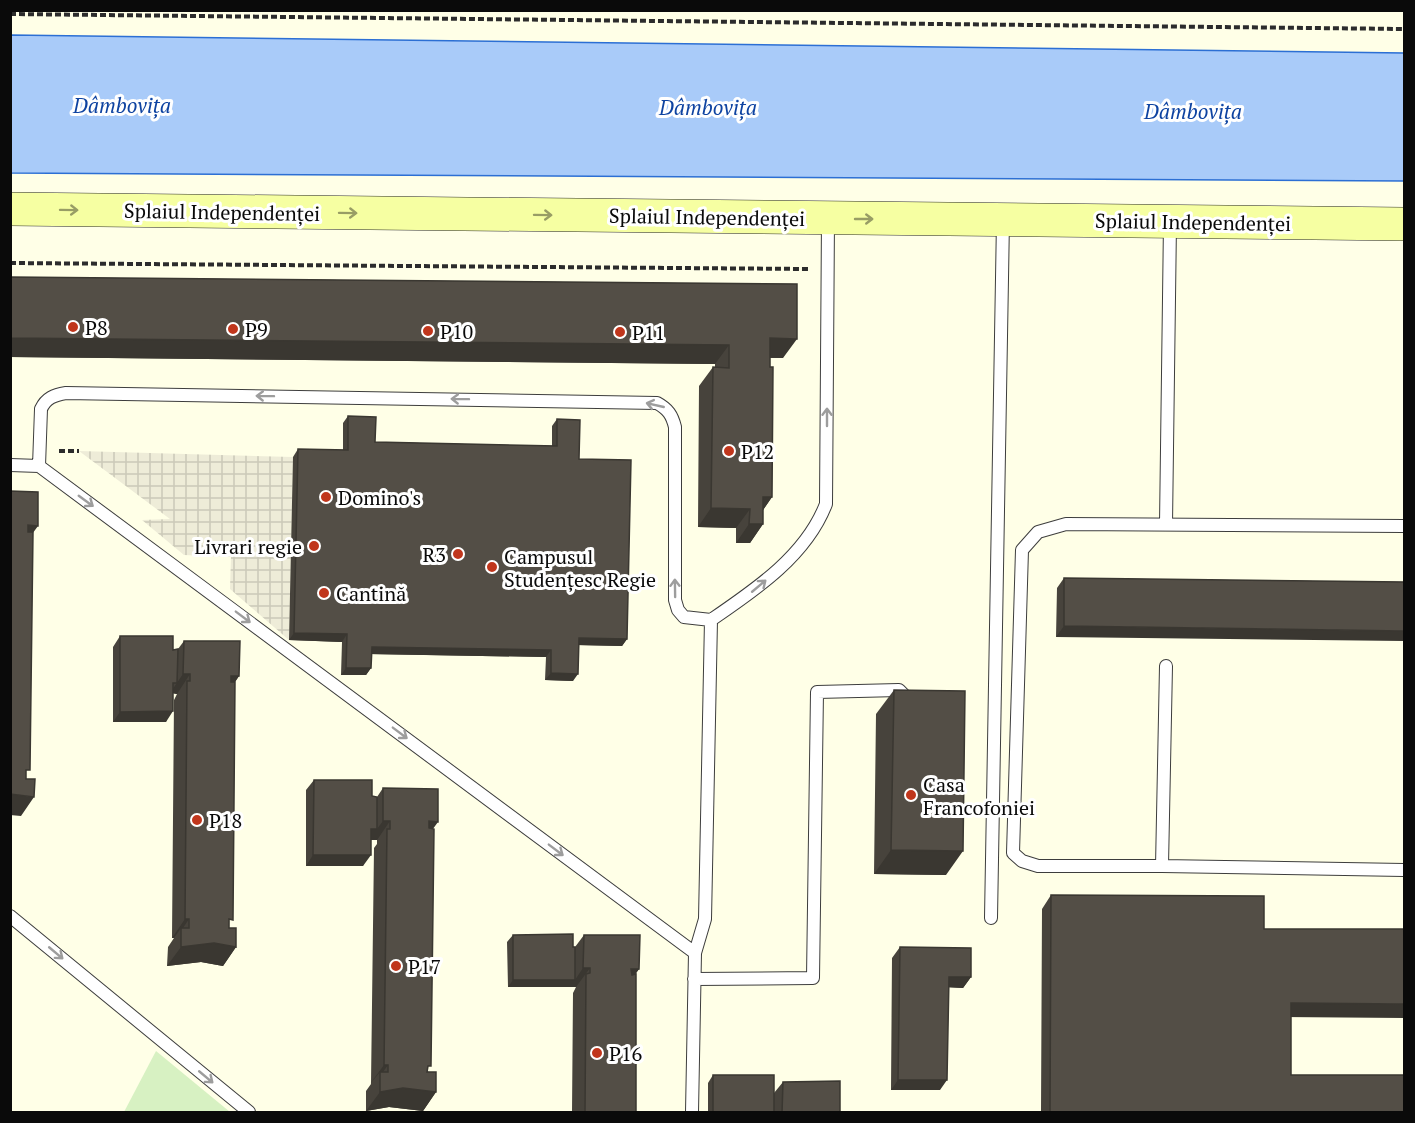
<svg xmlns="http://www.w3.org/2000/svg" width="1415" height="1123" font-family="'PT Serif',serif">
	<style>
		.pitch { fill: #d7f1c2 }
		.plaza { fill: url(#plaza-grid) }
		.water { fill: #a9cbf9; stroke: #2c6fd4; stroke-width: 1.5 }
		.lines { fill: none; stroke-linecap: round; stroke-linejoin: round }
		.service-casing { stroke: #3d3d3d; stroke-width: 14 }
		.secondary-casing { stroke: #2c2c2c; stroke-width: 34 }
		.path { stroke: #2c2c2c; stroke-width: 4; stroke-dasharray: 6 3; stroke-linecap: butt }
		.service { stroke: #fff; stroke-width: 12 }
		.secondary { stroke: #f6ffa2; stroke-width: 33 }
		.wall { fill: #47433c }
		.shaded-wall { fill: #3a3731 }
		.building { fill: #534e46; stroke: #3a3731; stroke-width: 1.5 }
		.oneway { stroke: #989d65 }
		.oneway2 { stroke: #9d9d9d }
		.poi-dot { fill: #c0361c; stroke: #fff; stroke-width: 2 }
		.labels { text-anchor: middle; dominant-baseline: central; stroke-width: 6; stroke-linejoin: round; paint-order: stroke }
		.street-label { font-size: 20px; fill: #0a0a0a; stroke: #fff }
		.poi-label { font-size: 20px; fill: #0a0a0a; stroke: #fff; text-anchor: start }
		.water-label { font-size: 21px; font-style: italic; fill: #0e43a1; stroke: #fff }
	</style>
	<defs>
		<pattern id="plaza-grid" width="8" height="8" patternUnits="userSpaceOnUse" patternTransform="scale(1.5)"><rect width="8" height="8" fill="#eeecd8"/><path d="M0 4h8M4 0v8" fill="none" stroke="#cbc9b8"/></pattern>
	</defs>
	<rect width="100%" height="100%" fill="#ffffe7"/>
	<path class="pitch" d="M 156,1051 L 230,1112 L 124,1112 Z"/>
	<path class="plaza" d="M 79,451 L 293,457 L 289,640 L 230,589 L 231,557 L 184,555 L 142,520 L 170,519 Z"/>
	<path class="water" d="M 11,35 L 1404,53 L 1404,181 L 11,173 Z"/>
	<g class="lines">
		<g class="service-casing">
			<path id="service" d="M 10,465 L 39,466 L 695,953
				M 39,466 L 41,409 C 46,398 54,395 66,393 L 657,403 C 668,409 672,415 675,427 L 675,600 L 678,610 L 684,617 L 711,620 C 755,590 806,556 826,504 L 828,219
				M 1166,524 L 1170,223
				M 1404,526 L 1066,524 L 1038,532 L 1022,550 L 1013,853 L 1022,861 L 1038,866 L 1162,866 L 1404,870
				M 1162,866 L 1166,666
				M 10,916 L 249,1112
				M 991,918 L 1003,220
				M 694,979 L 813,978 L 817,692 L 899,690 L 908,699 L 908,703
				M 692,1112 L 695,953 L 705,919 L 711,620"/>
		</g>
		<g class="secondary-casing">
			<path id="secondary" d="M 10,209 L 1404,224"/>
		</g>
		<path class="path" d="M 10,14 L 1404,29
			M 10,263 L 809,269
			M 59,451 L 79,451"/>
		<use href="#service" class="service"/>
		<use href="#secondary" class="secondary"/>
	</g>
	<path class="wall" d="M 10,277 L 797,284 L 783,358 L 770,358 L 772,497 L 763,510 L 763,524 L 750,543 L 736,543 L 736,528 L 698,527 L 699,386 L 713,367 L 715,367 L 715,364 L 10,357 Z
		M 348,416 L 375,442 L 552,446 L 552,426 L 557,419 L 579,459 L 627,639 L 622,646 L 579,645 L 573,681 L 545,680 L 546,657 L 371,654 L 371,668 L 366,675 L 341,675 L 342,642 L 289,640 L 293,457 L 298,449 L 343,450 L 343,423 Z
		M 1064,578 L 1404,582 L 1056,637 L 1057,588 Z
		M 120,636 L 173,650 L 178,649 L 184,641 L 239,676 L 235,682 L 229,928 L 236,947 L 223,966 L 201,962 L 167,966 L 168,947 L 174,938 L 172,938 L 174,700 L 177,694 L 173,693 L 166,722 L 113,722 L 113,647 Z
		M 894,690 L 946,875 L 874,874 L 876,714 Z
		M 314,780 L 372,796 L 377,797 L 383,788 L 433,829 L 428,1071 L 436,1092 L 423,1111 L 389,1107 L 366,1111 L 366,1091 L 371,1084 L 374,848 L 377,844 L 377,840 L 371,840 L 363,866 L 306,866 L 306,790 Z
		M 1051,895 L 1291,1017 L 1291,1075 L 1404,1113 L 1041,1113 L 1042,909 Z
		M 513,935 L 575,947 L 584,935 L 639,969 L 635,974 L 636,1113 L 572,1113 L 573,993 L 576,987 L 508,987 L 507,942 Z
		M 900,947 L 971,977 L 963,988 L 948,987 L 940,1090 L 891,1090 L 892,958 Z
		M 713,1075 L 774,1093 L 783,1082 L 840,1113 L 708,1113 L 708,1083 Z"/>
	<path class="shaded-wall" d="M 10,338 L 729,345 L 715,364 L 10,357 Z
		M 770,338 L 797,339 L 783,358 L 756,357 Z
		M 763,497 L 772,497 L 759,516 Z
		M 711,508 L 750,509 L 736,528 L 698,527 Z
		M 749,524 L 763,524 L 750,543 L 736,543 Z
		M 28,525 L 38,526 L 24,545 Z
		M 1064,626 L 1404,631 L 1404,641 L 1056,637 Z
		M 294,633 L 347,634 L 342,642 L 289,640 Z
		M 579,638 L 627,639 L 622,646 L 574,645 Z
		M 372,647 L 551,650 L 546,657 L 366,654 Z
		M 346,668 L 371,668 L 366,675 L 341,675 Z
		M 551,673 L 578,674 L 573,681 L 545,680 Z
		M 183,674 L 190,674 L 177,694 L 170,693 Z
		M 231,676 L 239,676 L 226,695 Z
		M 173,711 L 166,722 L 113,722 L 120,712 Z
		M 10,794 L 34,797 L 21,816 L 10,815 Z
		M 383,821 L 390,821 L 377,840 L 364,840 L 371,829 L 377,829 Z
		M 429,821 L 438,822 L 424,841 Z
		M 891,850 L 963,851 L 946,875 L 874,874 Z
		M 313,855 L 371,855 L 363,866 L 306,866 Z
		M 185,919 L 189,919 L 181,931 L 181,928 L 174,938 L 172,938 Z
		M 214,943 L 236,947 L 223,966 L 201,962 L 167,966 L 181,947 Z
		M 583,968 L 590,968 L 576,987 L 508,987 L 513,980 L 575,980 Z
		M 631,969 L 639,969 L 626,988 Z
		M 949,977 L 971,977 L 963,988 L 941,987 Z
		M 1291,1003 L 1404,1004 L 1404,1018 L 1282,1017 Z
		M 384,1065 L 388,1065 L 380,1076 L 380,1072 L 370,1084 Z
		M 898,1080 L 947,1080 L 940,1090 L 891,1090 Z
		M 403,1088 L 436,1092 L 423,1111 L 389,1107 L 366,1111 L 380,1092 Z"/>
	<path class="building" d="M 10,277 L 797,284 L 797,339 L 770,338 L 770,367 L 773,367 L 772,497 L 763,497 L 763,524 L 749,524 L 750,509 L 711,508 L 713,367 L 729,368 L 729,345 L 10,338 Z
		M 348,416 L 376,417 L 375,442 L 557,446 L 557,419 L 580,420 L 579,459 L 631,460 L 627,639 L 579,638 L 578,674 L 551,673 L 551,650 L 372,647 L 371,668 L 346,668 L 347,634 L 294,633 L 298,449 L 348,450 Z
		M 10,491 L 38,492 L 38,526 L 28,525 L 28,532 L 33,532 L 30,770 L 26,770 L 26,779 L 35,779 L 34,797 L 10,794 Z
		M 1064,578 L 1404,582 L 1404,631 L 1064,626 Z
		M 120,636 L 173,636 L 173,650 L 178,649 L 177,683 L 173,683 L 173,711 L 120,712 Z
		M 184,641 L 240,641 L 239,676 L 231,676 L 231,682 L 235,682 L 233,920 L 229,919 L 229,928 L 236,928 L 236,947 L 214,943 L 181,947 L 181,928 L 189,928 L 189,919 L 185,919 L 187,681 L 190,681 L 190,674 L 183,674 Z
		M 894,690 L 965,691 L 963,851 L 891,850 Z
		M 314,780 L 372,780 L 372,796 L 377,797 L 377,829 L 371,829 L 371,855 L 313,855 Z
		M 383,788 L 438,789 L 438,822 L 429,821 L 429,828 L 434,829 L 431,1066 L 428,1066 L 427,1072 L 436,1072 L 436,1092 L 403,1088 L 380,1092 L 380,1072 L 388,1072 L 388,1065 L 384,1065 L 387,829 L 390,829 L 390,821 L 383,821 Z
		M 1051,895 L 1264,896 L 1264,929 L 1404,929 L 1404,1004 L 1291,1003 L 1291,1075 L 1404,1075 L 1404,1113 L 1050,1113 Z
		M 573,934 L 573,947 L 575,947 L 575,980 L 513,980 L 513,935 Z
		M 584,935 L 640,935 L 639,969 L 631,969 L 632,975 L 636,974 L 636,1113 L 585,1113 L 586,974 L 590,973 L 590,968 L 583,968 Z
		M 900,947 L 971,948 L 971,977 L 949,977 L 947,1080 L 898,1080 Z
		M 713,1075 L 774,1075 L 774,1113 L 713,1113 Z
		M 840,1081 L 840,1113 L 782,1113 L 783,1082 Z"/>
	<defs><path id="oneway-shaft" d="M-6 0H5M1.5-3L5.5 0L1.5 3" fill="none" stroke-width="1.6" stroke-linecap="round" stroke-linejoin="round" transform="scale(1.5)"/></defs>
	<g class="oneway">
		<use href="#oneway-shaft" transform="translate(69 210) rotate(1)"/>
		<use href="#oneway-shaft" transform="translate(348 213) rotate(1)"/>
		<use href="#oneway-shaft" transform="translate(543 215) rotate(1)"/>
		<use href="#oneway-shaft" transform="translate(864 219)"/>
	</g>
	<g class="oneway2">
		<use href="#oneway-shaft" transform="translate(265 396) rotate(-179)"/>
		<use href="#oneway-shaft" transform="translate(460 399) rotate(-179)"/>
		<use href="#oneway-shaft" transform="translate(655 405) rotate(-167)"/>
		<use href="#oneway-shaft" transform="translate(827 417) rotate(-90)"/>
		<use href="#oneway-shaft" transform="translate(86 501) rotate(36)"/>
		<use href="#oneway-shaft" transform="translate(759 586) rotate(-40)"/>
		<use href="#oneway-shaft" transform="translate(675 588) rotate(-91)"/>
		<use href="#oneway-shaft" transform="translate(243 617) rotate(37)"/>
		<use href="#oneway-shaft" transform="translate(400 733) rotate(37)"/>
		<use href="#oneway-shaft" transform="translate(556 850) rotate(37)"/>
		<use href="#oneway-shaft" transform="translate(56 953) rotate(40)"/>
		<use href="#oneway-shaft" transform="translate(206 1077) rotate(40)"/>
	</g>
	<g class="poi-dot">
		<circle cx="73" cy="327" r="6"/>
		<circle cx="233" cy="329" r="6"/>
		<circle cx="428" cy="331" r="6"/>
		<circle cx="620" cy="332" r="6"/>
		<circle cx="729" cy="451" r="6"/>
		<circle cx="326" cy="497" r="6"/>
		<circle cx="314" cy="546" r="6"/>
		<circle cx="458" cy="554" r="6"/>
		<circle cx="492" cy="567" r="6"/>
		<circle cx="324" cy="593" r="6"/>
		<circle cx="911" cy="795" r="6"/>
		<circle cx="197" cy="820" r="6"/>
		<circle cx="396" cy="966" r="6"/>
		<circle cx="597" cy="1053" r="6"/>
	</g>
	<g class="labels">
		<g class="street-label">
			<text transform="translate(222 212) rotate(1)">Splaiul Independenței</text>
			<text transform="translate(707 217) rotate(1)">Splaiul Independenței</text>
			<text transform="translate(1193 222) rotate(1)">Splaiul Independenței</text>
		</g>
		<g class="poi-label">
			<text x="85" y="327">P8</text>
			<text x="245" y="329">P9</text>
			<text x="440" y="331">P10</text>
			<text x="632" y="332">P11</text>
			<text x="741" y="451">P12</text>
			<text x="338" y="497">Domino's</text>
			<text x="302" y="546" text-anchor="end">Livrari regie</text>
			<text x="446" y="554" text-anchor="end">R3</text>
			<text x="504" y="556">Campusul<tspan x="504" dy="23">Studențesc Regie</tspan></text>
			<text x="336" y="593">Cantină</text>
			<text x="923" y="784">Casa<tspan x="923" dy="23">Francofoniei</tspan></text>
			<text x="209" y="820">P18</text>
			<text x="408" y="966">P17</text>
			<text x="609" y="1053">P16</text>
		</g>
		<g class="water-label">
			<text x="122" y="105">Dâmbovița</text>
			<text x="708" y="107">Dâmbovița</text>
			<text x="1193" y="111">Dâmbovița</text>
		</g>
	</g>
	<rect width="1415" height="1123" fill="none" stroke="#0a0a0a" stroke-width="24"/>
</svg>
